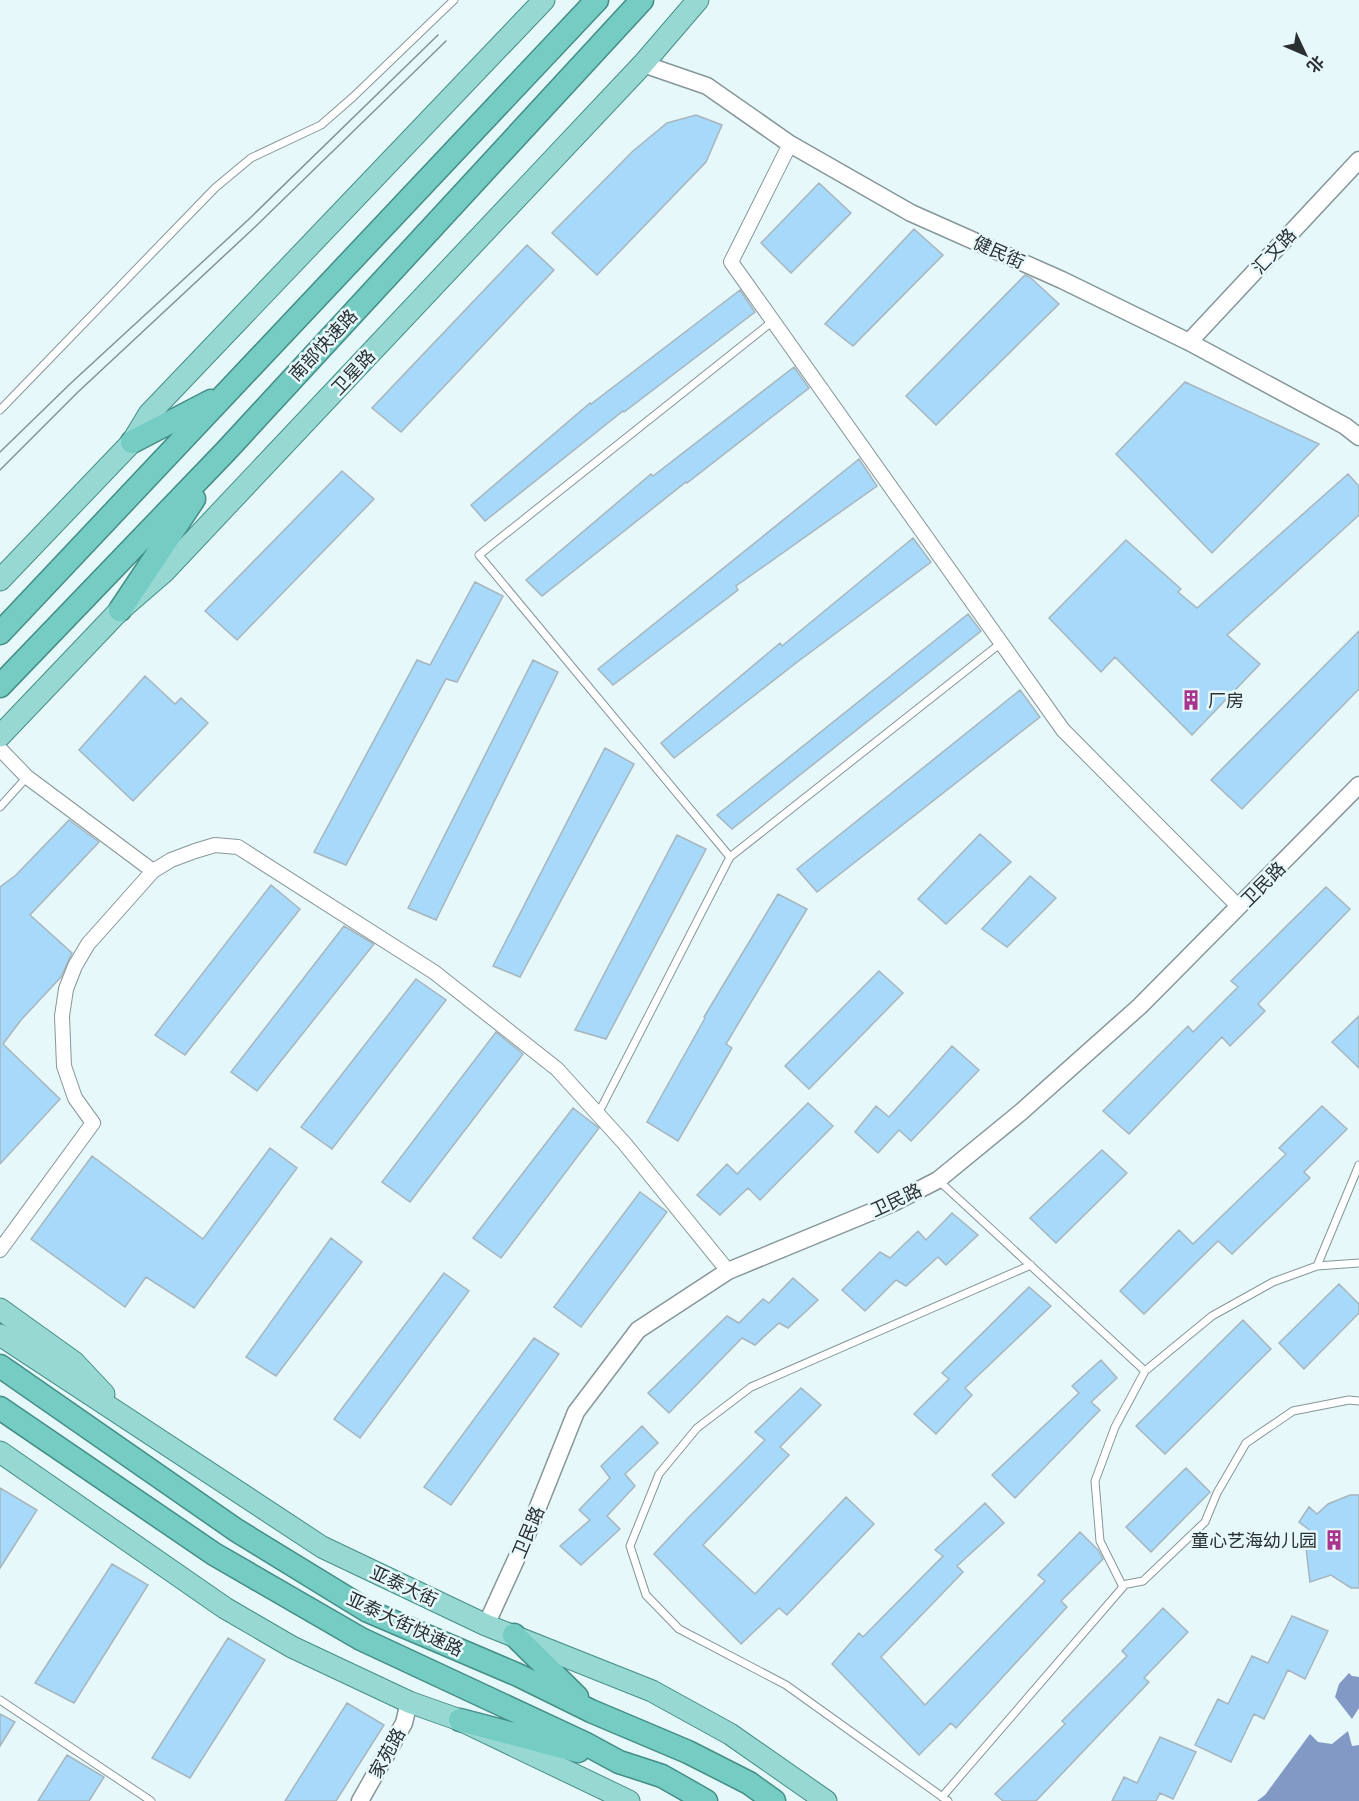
<svg xmlns="http://www.w3.org/2000/svg" width="1359" height="1801" font-family="Inter,'Noto Sans SC',sans-serif">
	<style>
		.water { fill: #8199c4 }
		.building { fill: #a6d9fa; stroke: #a8b5bd; stroke-width: 1.5 }
		.lines { fill: none; stroke-linecap: round; stroke-linejoin: round }
		.service-casing { stroke: #869699; stroke-width: 9 }
		.minor-casing { stroke: #869699; stroke-width: 16 }
		.tertiary-casing { stroke: #869699; stroke-width: 19 }
		.primary-casing { stroke: #448e86; stroke-width: 23 }
		.trunk-casing { stroke: #448e86; stroke-width: 25 }
		.service { stroke: #fff; stroke-width: 7 }
		.minor { stroke: #fff; stroke-width: 14 }
		.tertiary { stroke: #fff; stroke-width: 16 }
		.primary { stroke: #97d9d2; stroke-width: 21 }
		.trunk { stroke: #74ccc3; stroke-width: 22 }
		.tram { stroke: #869193; stroke-width: 1.5 }
		.labels { text-anchor: middle; dominant-baseline: central; stroke-width: 5; stroke-linejoin: round; paint-order: stroke }
		.street-label { font-size: 18px; fill: #2a3032; stroke: #e7f8fb }
		.poi-label { font-size: 18px; fill: #2a3032; stroke: #e7f8fb; text-anchor: start }
	</style>
	<rect width="100%" height="100%" fill="#e7f8fb"/>
	<path class="water" d="M 1349,1673 L 1352,1676 L 1359,1677 L 1359,1708 L 1352,1719 L 1335,1697 L 1339,1684 Z
		M 1348,1731 L 1352,1746 L 1359,1745 L 1359,1801 L 1257,1801 L 1265,1795 L 1310,1734 L 1318,1742 L 1332,1744 Z"/>
	<path class="building" d="M 696,115 L 722,125 L 706,162 L 597,275 L 552,233 L 633,151 L 667,123 Z
		M 819,183 L 851,213 L 791,273 L 761,243 Z
		M 914,229 L 943,255 L 853,346 L 825,324 Z
		M 527,245 L 554,270 L 401,432 L 372,408 Z
		M 1025,275 L 1031,278 L 1059,304 L 936,425 L 906,396 Z
		M 740,290 L 755,312 L 624,412 L 623,411 L 485,521 L 471,505 L 590,403 L 591,404 Z
		M 794,367 L 809,388 L 687,483 L 686,482 L 542,596 L 526,580 L 651,474 L 653,476 Z
		M 1185,382 L 1319,444 L 1212,553 L 1116,454 Z
		M 859,459 L 877,486 L 736,586 L 738,590 L 613,685 L 598,669 Z
		M 342,471 L 374,499 L 237,640 L 205,611 Z
		M 1348,474 L 1359,486 L 1359,515 L 1227,635 L 1260,664 L 1192,735 L 1115,657 L 1101,672 L 1049,618 L 1126,540 L 1181,589 L 1178,592 L 1197,608 Z
		M 913,538 L 931,562 L 796,663 L 674,758 L 661,743 L 780,643 L 782,646 Z
		M 475,582 L 503,596 L 457,682 L 446,679 L 346,865 L 314,852 L 417,660 L 430,665 Z
		M 968,614 L 981,631 L 732,829 L 717,815 Z
		M 1359,631 L 1359,689 L 1242,809 L 1211,780 Z
		M 533,660 L 558,672 L 436,920 L 408,908 Z
		M 145,676 L 175,704 L 181,698 L 208,723 L 133,801 L 79,750 Z
		M 1020,690 L 1040,717 L 817,892 L 797,869 Z
		M 605,748 L 634,764 L 520,977 L 493,966 Z
		M 69,820 L 99,842 L 30,915 L 72,953 L 61,977 L 21,1020 L 3,1044 L 60,1099 L 0,1164 L 0,887 L 16,875 Z
		M 980,834 L 1011,862 L 946,924 L 918,899 Z
		M 677,835 L 706,849 L 606,1039 L 575,1030 Z
		M 1030,876 L 1056,898 L 1007,947 L 982,929 Z
		M 271,885 L 300,909 L 185,1055 L 155,1035 Z
		M 1326,887 L 1350,909 L 1258,1004 L 1265,1011 L 1230,1046 L 1222,1037 L 1129,1134 L 1103,1111 L 1188,1026 L 1193,1032 L 1238,987 L 1231,981 Z
		M 778,894 L 807,909 L 726,1044 L 732,1048 L 678,1141 L 647,1122 L 705,1018 L 704,1017 Z
		M 344,926 L 374,944 L 257,1091 L 231,1072 Z
		M 879,971 L 903,993 L 809,1089 L 785,1066 Z
		M 416,979 L 446,1000 L 332,1149 L 301,1127 Z
		M 1359,1016 L 1359,1068 L 1332,1042 Z
		M 496,1032 L 523,1054 L 410,1202 L 382,1182 Z
		M 952,1046 L 979,1070 L 911,1141 L 899,1130 L 878,1153 L 855,1132 L 876,1106 L 889,1117 Z
		M 808,1103 L 833,1126 L 760,1200 L 748,1188 L 720,1215 L 697,1195 L 727,1164 L 737,1174 Z
		M 1322,1106 L 1347,1129 L 1304,1172 L 1310,1178 L 1232,1254 L 1218,1241 L 1144,1314 L 1120,1291 L 1179,1230 L 1193,1244 L 1286,1154 L 1279,1148 Z
		M 573,1108 L 599,1128 L 501,1258 L 473,1238 Z
		M 270,1148 L 297,1168 L 194,1308 L 146,1277 L 125,1307 L 31,1239 L 92,1156 L 203,1239 Z
		M 1102,1150 L 1127,1173 L 1056,1243 L 1030,1218 Z
		M 640,1192 L 667,1212 L 581,1327 L 554,1307 Z
		M 952,1213 L 978,1235 L 946,1265 L 938,1257 L 906,1286 L 896,1280 L 865,1311 L 842,1290 L 880,1252 L 890,1258 L 918,1231 L 926,1240 Z
		M 331,1238 L 362,1262 L 276,1376 L 246,1357 Z
		M 444,1273 L 469,1291 L 360,1438 L 334,1419 Z
		M 793,1278 L 818,1300 L 788,1328 L 779,1323 L 755,1345 L 742,1338 L 669,1413 L 648,1393 L 727,1316 L 739,1323 L 763,1299 L 769,1303 Z
		M 1339,1284 L 1359,1304 L 1359,1313 L 1304,1369 L 1279,1343 Z
		M 1029,1287 L 1051,1306 L 965,1388 L 972,1395 L 936,1434 L 914,1414 L 949,1379 L 942,1373 Z
		M 1243,1320 L 1271,1349 L 1165,1454 L 1136,1426 Z
		M 534,1338 L 559,1354 L 451,1505 L 424,1487 Z
		M 1101,1360 L 1117,1378 L 1091,1402 L 1100,1410 L 1015,1498 L 992,1475 L 1079,1393 L 1072,1386 Z
		M 801,1388 L 821,1405 L 780,1447 L 789,1455 L 703,1545 L 755,1594 L 846,1497 L 874,1524 L 787,1615 L 779,1608 L 741,1644 L 654,1554 L 687,1519 L 765,1440 L 755,1432 Z
		M 642,1426 L 658,1443 L 625,1474 L 635,1486 L 607,1516 L 620,1529 L 581,1565 L 560,1546 L 590,1520 L 579,1510 L 610,1478 L 601,1466 Z
		M 1186,1468 L 1210,1492 L 1151,1552 L 1126,1527 Z
		M 0,1488 L 37,1510 L 0,1568 Z
		M 1350,1495 L 1359,1495 L 1359,1588 L 1351,1588 L 1331,1575 L 1310,1582 L 1306,1548 L 1312,1532 L 1299,1522 L 1309,1507 L 1317,1514 L 1328,1504 Z
		M 985,1503 L 1004,1523 L 957,1566 L 963,1572 L 881,1657 L 925,1705 L 1045,1581 L 1038,1575 L 1080,1532 L 1098,1550 L 1103,1559 L 1061,1601 L 1067,1607 L 956,1728 L 951,1723 L 919,1755 L 832,1664 L 859,1633 L 863,1637 L 943,1556 L 935,1550 Z
		M 112,1564 L 148,1585 L 74,1703 L 35,1683 Z
		M 1163,1608 L 1188,1632 L 1144,1678 L 1149,1682 L 1036,1801 L 1003,1801 L 995,1794 L 1065,1724 L 1062,1721 L 1127,1656 L 1122,1651 Z
		M 1292,1616 L 1328,1631 L 1305,1679 L 1288,1670 L 1264,1719 L 1254,1714 L 1231,1762 L 1195,1745 L 1218,1699 L 1228,1704 L 1252,1656 L 1268,1663 Z
		M 228,1638 L 265,1660 L 190,1778 L 152,1758 Z
		M 347,1703 L 384,1725 L 336,1801 L 285,1801 Z
		M 0,1714 L 15,1722 L 0,1746 Z
		M 1160,1737 L 1196,1752 L 1173,1799 L 1160,1793 L 1156,1801 L 1112,1801 L 1124,1777 L 1137,1783 Z
		M 67,1755 L 104,1777 L 89,1801 L 38,1801 Z"/>
	<g class="lines">
		<g class="service-casing">
			<path id="service" d="M 0,410 L 215,188 L 251,158 L 321,125 L 353,97 L 454,0
				M 0,807 L 27,777
				M 730,857 L 479,555 L 773,321
				M 598,1114 L 730,857 L 1001,643
				M 938,1180 L 1145,1371
				M 1317,1266 L 1359,1165
				M 1122,1585 L 1143,1581 L 1205,1522 L 1217,1493 L 1246,1443 L 1293,1411 L 1349,1400 L 1359,1401
				M 0,1700 L 151,1801
				M 942,1797 L 1123,1587 L 1100,1541 L 1095,1481 L 1115,1427 L 1145,1371 L 1212,1316 L 1273,1282 L 1317,1266 L 1359,1263
				M 948,1801 L 786,1685 L 679,1629 L 646,1595 L 630,1546 L 659,1474 L 697,1428 L 751,1387 L 1031,1265"/>
		</g>
		<g class="minor-casing">
			<path id="minor" d="M 790,144 L 731,262 L 1063,730 L 1239,907
				M 0,749 L 27,777 L 153,871
				M 0,1250 L 93,1123 L 75,1098 L 64,1066 L 62,1016 L 66,989 L 75,966 L 88,944 L 153,871 L 171,860 L 195,851 L 215,845 L 238,847 L 434,972 L 557,1069 L 625,1144 L 728,1271"/>
		</g>
		<g class="tertiary-casing">
			<path id="tertiary" d="M 643,64 L 707,86 L 790,144 L 911,213 L 1062,280 L 1189,342 L 1345,426 L 1359,437
				M 1189,342 L 1359,160
				M 486,1625 L 524,1542 L 576,1412 L 638,1330 L 728,1271 L 893,1203 L 938,1180 L 1021,1112 L 1140,1006 L 1359,785
				M 360,1801 L 404,1723 L 409,1702"/>
		</g>
		<g class="primary-casing">
			<path id="primary" d="M 0,580 L 132,442 L 149,414 L 544,0
				M 0,736 L 120,610 L 164,572 L 643,64 L 698,0
				M 0,1309 L 74,1362 L 104,1394
				M 0,1335 L 322,1547 L 486,1625 L 652,1691 L 730,1734 L 826,1801
				M 0,1452 L 225,1608 L 292,1647 L 409,1702 L 460,1720 L 629,1801"/>
		</g>
		<g class="trunk-casing">
			<path id="trunk" d="M 132,442 L 211,401
				M 120,610 L 194,499
				M 0,633 L 597,0
				M 0,686 L 226,451 L 642,0
				M 0,1366 L 236,1530 L 368,1611 L 518,1675 L 591,1711 L 688,1752 L 749,1783 L 774,1801
				M 0,1408 L 214,1554 L 361,1639 L 584,1743 L 619,1762 L 662,1776 L 706,1801
				M 514,1635 L 577,1697
				M 460,1720 L 578,1751"/>
		</g>
		<use href="#service" class="service"/>
		<use href="#minor" class="minor"/>
		<use href="#tertiary" class="tertiary"/>
		<use href="#primary" class="primary"/>
		<use href="#trunk" class="trunk"/>
		<path class="tram" d="M 0,452 L 71,383 L 248,220 L 438,35
			M 0,470 L 78,392 L 255,227 L 446,41"/>
	</g>
	<defs>
		<g id="building-bare" transform="scale(1.62)"><path d="M-4-6H4V6H1V3H-1V6H-4ZM-2.5-4.3h1.7v1.8h-1.7ZM.8-4.3h1.7v1.8H.8ZM-2.5-1h1.7V.8h-1.7ZM.8-1h1.7V.8H.8Z" fill="#a9348d" stroke="#e7f8fb" stroke-width="2.5" paint-order="stroke"/></g>
	</defs>
	<g fill-rule="evenodd">
		<use href="#building-bare" x="1191" y="700"/>
		<use href="#building-bare" x="1334" y="1540"/>
	</g>
	<g class="labels">
		<g class="street-label">
			<text transform="translate(1274 251) rotate(-47)">汇文路</text>
			<text transform="translate(999 252) rotate(24)">健民街</text>
			<text transform="translate(323 345) rotate(-47)">南部快速路</text>
			<text transform="translate(353 372) rotate(-47)">卫星路</text>
			<text transform="translate(1263 884) rotate(-45)">卫民路</text>
			<text transform="translate(896 1200) rotate(-25)">卫民路</text>
			<text transform="translate(528 1532) rotate(-67)">卫民路</text>
			<text transform="translate(404 1586) rotate(25)">亚泰大街</text>
			<text transform="translate(405 1624) rotate(25)">亚泰大街快速路</text>
			<text transform="translate(387 1753) rotate(-61)">家苑路</text>
		</g>
		<g class="poi-label">
			<text x="1208" y="700">厂房</text>
			<text x="1317" y="1540" text-anchor="end">童心艺海幼儿园</text>
		</g>
	</g>
	<g transform="translate(1305 54) rotate(134)" stroke="#e7f8fb" stroke-width="4.5" paint-order="stroke">
	<path d="M0-4.5L10 22L0 15L-10 22Z" fill="#2a3032"/>
	<text y="-9" font-size="16" font-weight="bold" text-anchor="middle" fill="#2a3032">北</text>
	</g>
</svg>
